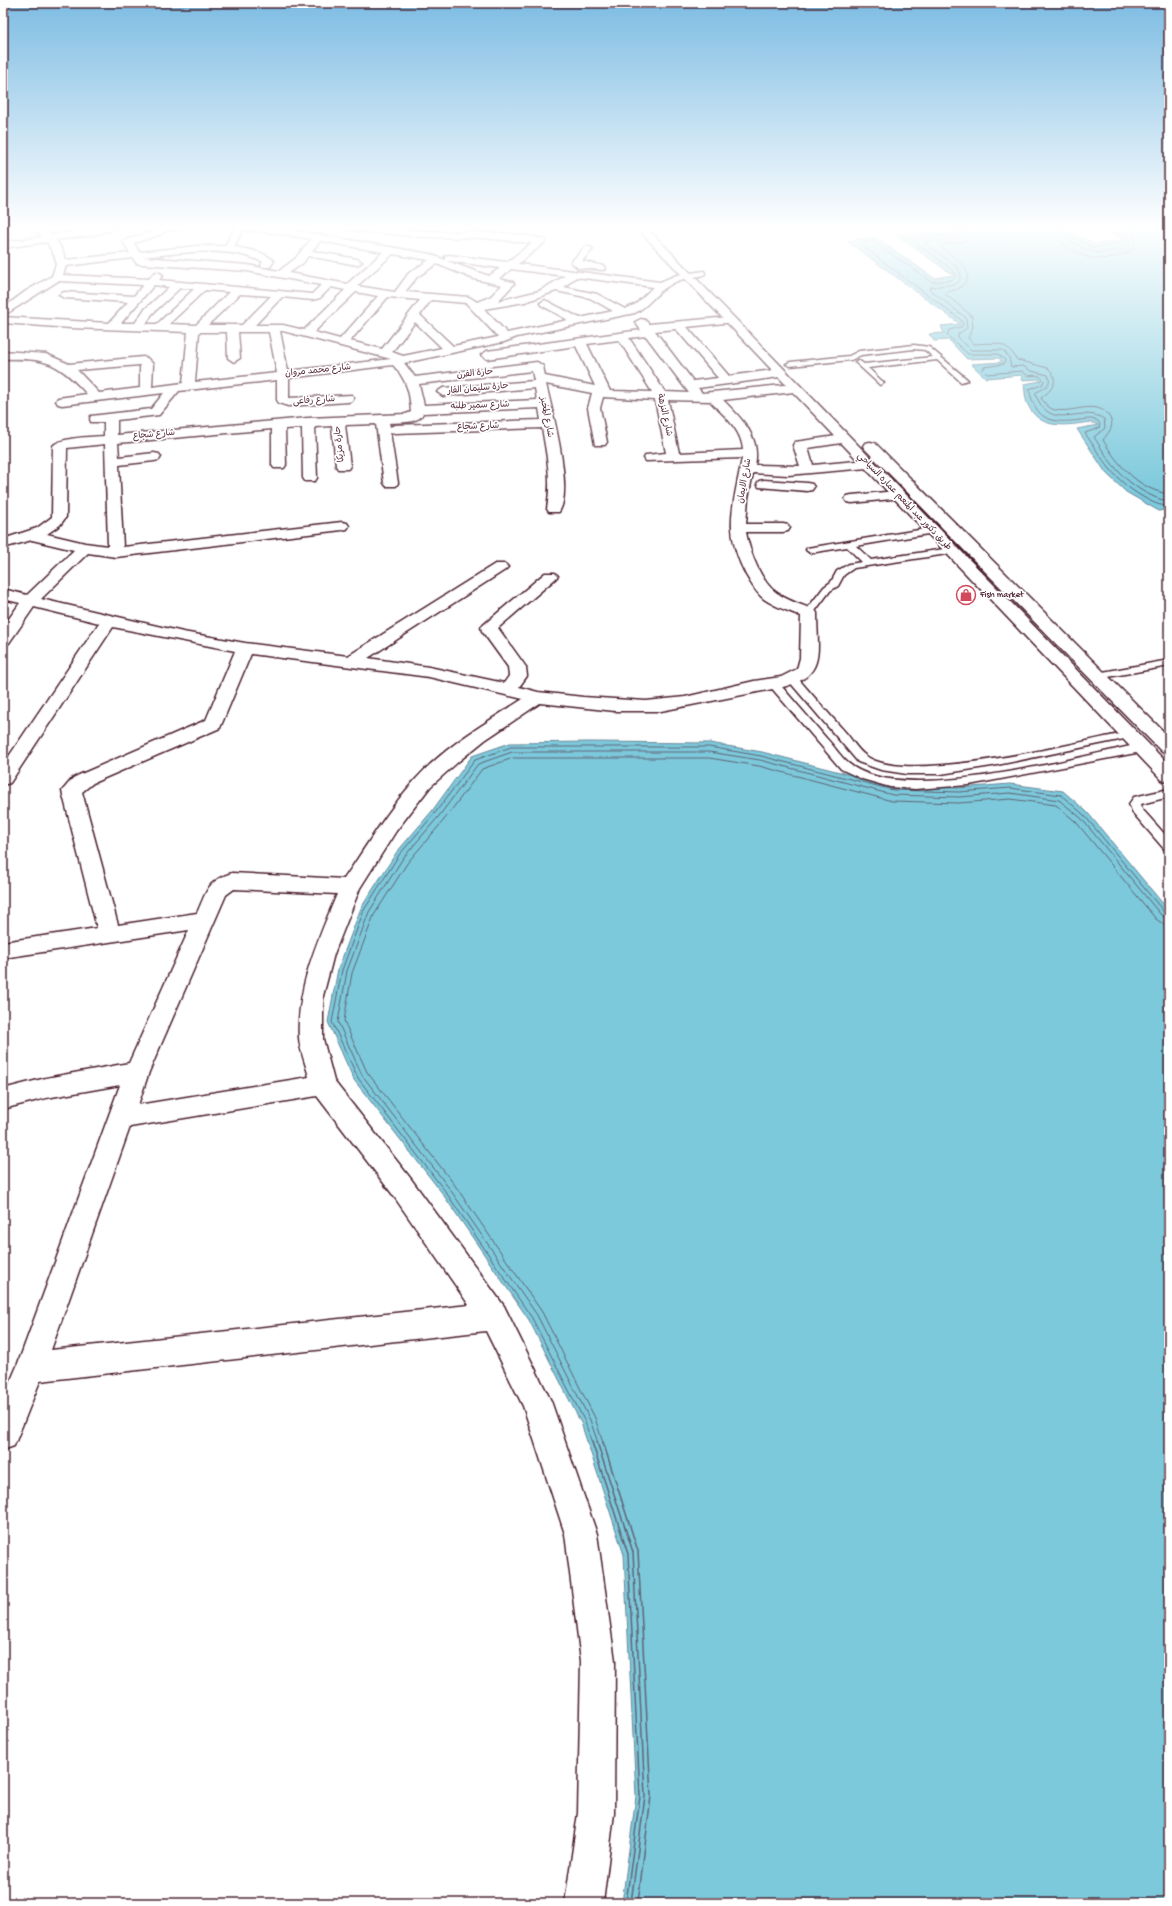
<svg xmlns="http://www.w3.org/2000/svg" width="1172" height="1906" font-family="'Gochi Hand','Playpen Sans Arabic',sans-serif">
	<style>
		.water { fill: #7cc9dc; stroke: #688595 }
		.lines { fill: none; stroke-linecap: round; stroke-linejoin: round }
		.shore-far1 { stroke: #5e6372; stroke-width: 1 }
		.shore { stroke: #5e6372; stroke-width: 1.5 }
		.service-casing { stroke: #4a1f2b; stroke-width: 3 }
		.minor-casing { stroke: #4a1f2b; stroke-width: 3 }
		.secondary-casing { stroke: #4a1f2b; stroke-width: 3 }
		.service { fill: #fff; fill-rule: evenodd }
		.minor { fill: #fff; fill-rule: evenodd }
		.secondary { fill: #fff; fill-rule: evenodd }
		.labels { text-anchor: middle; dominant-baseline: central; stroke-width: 3.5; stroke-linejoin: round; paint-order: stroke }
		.far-street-label { font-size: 9px; fill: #4a1f2b; stroke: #fff }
		.far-poi-label { font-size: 9px; fill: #4a1f2b; stroke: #fff; text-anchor: start }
	</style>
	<rect width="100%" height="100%" fill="#fff"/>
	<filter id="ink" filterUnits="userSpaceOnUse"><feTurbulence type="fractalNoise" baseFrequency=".025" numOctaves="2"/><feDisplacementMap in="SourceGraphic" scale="8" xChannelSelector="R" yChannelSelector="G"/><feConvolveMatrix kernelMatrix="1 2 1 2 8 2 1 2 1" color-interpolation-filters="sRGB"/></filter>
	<g filter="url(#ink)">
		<path class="water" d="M 976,227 L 1064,227 L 1094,244 L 1123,240 L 1098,227 L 1169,227 L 1169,509 L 1159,511 L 1126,492 L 1106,473 L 1077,429 L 1098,425 C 1091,421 1084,423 1076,424 C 1057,426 1038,426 1028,405 C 1025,400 1025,390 1024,384 L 1041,381 L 1038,379 L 1022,380 L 1022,375 L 986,378 L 971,364 L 1002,362 L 999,358 L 967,359 L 949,340 L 934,341 L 929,334 L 944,333 L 941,326 L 960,324 L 847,241 L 875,237 L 934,278 L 953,275 L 896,235 Z
			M 589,742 L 710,743 L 762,752 L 894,786 L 959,788 L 1010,784 L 1063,791 L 1087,812 L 1169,911 L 1169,1903 L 622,1903 L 636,1796 L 624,1555 L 581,1423 L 529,1320 L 442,1193 L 354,1080 L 328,1022 L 338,969 L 361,908 L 396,853 L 432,811 L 472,756 L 510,743 Z"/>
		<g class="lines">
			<path class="shore-far1" d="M 962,227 L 959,233 L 911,239 L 954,271 L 956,276 L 952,280 L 932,282 L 874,242 L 863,243 L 861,245 L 961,320 L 963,324 L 961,327 L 949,330 L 947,335 L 968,354 L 998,354 L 1005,360 L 1004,364 L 984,367 L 983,370 L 987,374 L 1022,371 L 1028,376 C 1035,375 1040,374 1044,381 L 1042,385 L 1029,389 C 1036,420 1050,424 1080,420 C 1087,419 1092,418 1098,421 L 1100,424 L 1099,428 L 1085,433 C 1103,460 1114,480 1143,497 C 1152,502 1159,506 1169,506
				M 967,227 C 962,243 940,240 926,241 L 924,243 L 957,267 C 961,273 962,279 956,284 L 931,287 L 929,289 L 966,318 L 967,328 L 958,334 L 958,337 L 971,350 L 1003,350 L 1009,357 L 1011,367 L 1023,366 L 1031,371 L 1048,375 C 1053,386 1042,389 1035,393 C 1051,435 1078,403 1104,419 L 1105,428 L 1094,437 C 1110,462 1120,478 1146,493 C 1155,497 1160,501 1169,500
				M 973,227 C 970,251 952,238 941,247 C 950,256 980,270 962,286 C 957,291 950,290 945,294 L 972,316 L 973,327 L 968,338 L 974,344 C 995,343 1006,340 1017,360 L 1048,368 C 1061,380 1052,390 1041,398 C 1044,402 1047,407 1052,409 C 1070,416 1098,396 1110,418 C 1115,427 1108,433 1103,440 C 1118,465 1139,490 1169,494
				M 1052,227 C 1053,238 1060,242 1069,247 C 1076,251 1083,257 1091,258 C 1111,261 1151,253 1129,227
				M 1058,227 L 1062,234 L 1072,242 L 1094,253 L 1120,250 L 1129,244 L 1129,236 L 1117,227
				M 1063,227 L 1065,232 L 1093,248 L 1124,243 L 1125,240 L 1123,236 L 1107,227
				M 592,1443 L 585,1422 L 532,1318 L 445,1191 L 358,1078 L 332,1022 L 342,970 L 364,910 L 399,855 L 435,813 L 475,760 L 511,747 L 709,747 L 761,756 L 893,790 L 959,792 L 1010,788 L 1061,795 L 1084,815 L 1164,912 L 1169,913
				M 598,1443 L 590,1420 L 537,1315 L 449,1188 L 362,1075 L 338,1022 L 347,971 L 369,912 L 403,858 L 439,816 L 478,764 L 512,752 L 709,752 L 760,760 L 893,795 L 959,797 L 1010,793 L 1059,800 L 1081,818 L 1161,915 L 1169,919
				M 603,1443 L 595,1418 L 542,1312 L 454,1184 L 367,1072 L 344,1021 L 352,973 L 374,915 L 408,862 L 444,820 L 482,769 L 513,758 L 709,758 L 759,766 L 892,801 L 959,803 L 1010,799 L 1056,805 L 1076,822 L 1156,919 L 1163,924 L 1169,925"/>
			<path class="shore" d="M 592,1442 L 628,1554 L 640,1796 L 626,1903
				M 597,1442 L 633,1552 L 645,1796 L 631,1903
				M 603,1442 L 638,1551 L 651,1796 L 638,1903"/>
			<g class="service-casing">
				<path id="service" d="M 914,345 L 929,347 L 968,380 L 961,382 L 937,360 L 868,368 L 884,383 L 880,385 L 855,362 L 858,360 L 864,364 L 933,357 L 925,350 L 914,349 L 861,355 L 851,360 L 790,366 L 786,364 L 790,362 L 849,356 L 859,351 Z
					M 931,528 L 934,529 L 934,533 L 856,546 L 871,560 L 951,548 L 955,551 L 954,553 L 854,568 L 844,575 L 838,586 L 830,591 L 812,615 L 806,615 L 804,613 L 824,587 L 831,582 L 837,571 L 849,564 L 862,562 L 847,547 L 810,553 L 806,550 L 807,548 Z
					M 1169,660 L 1169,666 L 1097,679 L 1092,676 L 1097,673 Z
					M 792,675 L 796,676 C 812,695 829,714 846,733 C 852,740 858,751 866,756 C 906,786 1078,742 1129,732 L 1134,735 L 1129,738 L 992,766 L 941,774 L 907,774 L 881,770 L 858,762 L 788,680 L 787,678 L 788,676 Z
					M 773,680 L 777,681 C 793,700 810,719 826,738 C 834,746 840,756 848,763 C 900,808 1077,756 1141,744 L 1146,748 L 1141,752 L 969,785 L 915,789 L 890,787 L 862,779 L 841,769 L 769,685 L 768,683 L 769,681 Z
					M 1169,789 L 1169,797 L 1141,804 L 1142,809 L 1169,839 L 1169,851 L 1165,850 L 1133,813 L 1129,804 L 1134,797 Z"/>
			</g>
			<g class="minor-casing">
				<path id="minor" d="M 33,227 L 43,227 L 51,235 L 101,227 L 116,227 L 114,229 L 94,235 L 56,240 L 62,250 L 66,260 L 130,253 L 123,242 L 125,240 L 156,230 L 158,227 L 190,227 L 185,230 L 166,230 L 162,234 L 134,243 L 139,252 L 197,246 L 225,246 L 235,227 L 275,227 L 430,254 L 445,260 L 445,256 L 449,255 L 507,262 L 532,243 L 482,238 L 423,237 L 349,230 L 344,227 C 371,225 397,230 424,231 C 462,233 508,230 544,239 L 546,241 L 544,243 L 518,264 L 660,282 L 677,275 L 704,271 L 705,273 L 704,275 C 692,278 680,278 670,285 C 656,292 649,306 635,313 L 517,337 L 504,342 L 404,363 L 415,377 L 537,362 L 543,366 L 545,376 L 595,386 L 576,346 L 487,359 L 481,355 L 487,351 L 641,330 L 635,322 L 641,319 L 645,320 L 649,324 L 730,317 L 736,320 L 734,322 L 687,327 L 729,376 L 780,369 L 786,373 L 780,377 L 698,388 L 702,393 L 794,384 L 800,388 L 794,392 L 723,400 C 742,419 761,437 755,465 L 800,466 L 793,445 L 795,442 L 843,435 L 848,436 L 850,439 L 848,442 L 808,448 L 813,465 L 867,460 L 872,461 L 874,464 L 872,467 L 867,468 L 788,475 L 753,473 L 748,498 L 746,524 L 783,524 L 788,525 L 790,528 L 788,531 L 783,532 L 746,532 C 749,550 761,583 777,593 C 788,601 802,605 815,610 L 817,613 C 817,651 827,676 783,687 L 661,711 L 615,711 L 540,703 L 485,740 L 459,761 L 430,787 L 396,831 L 360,888 L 334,954 L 323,996 L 323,1039 L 334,1081 L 411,1179 L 504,1306 L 551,1401 L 597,1534 L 615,1661 L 614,1813 L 603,1903 L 565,1903 L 578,1813 L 581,1661 L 565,1534 L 523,1406 L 486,1331 L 40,1381 L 14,1446 L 3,1450 L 3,1399 L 17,1366 L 120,1085 L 46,1098 L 3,1109 L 3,1089 L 46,1078 L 129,1063 L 189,930 L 3,958 L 3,942 L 97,928 L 62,791 L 73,778 L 79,775 L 206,720 L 235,651 L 113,627 L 10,783 L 3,785 L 3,765 L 99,623 L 34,607 L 9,643 L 3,644 L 3,627 L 20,603 L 3,599 L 3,589 L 27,595 L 74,550 L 32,540 L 3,548 L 3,539 L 37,528 L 52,517 L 53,446 C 60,437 93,437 104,436 L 104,422 L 91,422 L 90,419 L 91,416 L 151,409 L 164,393 L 62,405 L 58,404 L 56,401 L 58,398 L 87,394 C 58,362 46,358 3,359 L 3,351 L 46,354 L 69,364 L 143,357 L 147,358 L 153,364 L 152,387 L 183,383 L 188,332 L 71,328 L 3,323 L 3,317 L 109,323 L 128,302 L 64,298 L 59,295 L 64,292 L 134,296 L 143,285 L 58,281 L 3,316 L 3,308 L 26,291 L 52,276 L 56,264 L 55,257 L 47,242 L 3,248 L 3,242 L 42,237 ZM 243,230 L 275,233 L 311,239 L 295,259 L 279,271 L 247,265 L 143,257 C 183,253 225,245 263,262 L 261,265 L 262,267 L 270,267 L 274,261 C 266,252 246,249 234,247 ZM 320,241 L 383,252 L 347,284 L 289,273 L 303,263 L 308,256 L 357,265 L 362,262 L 357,259 L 312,251 ZM 393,254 L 429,260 L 409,273 L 395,292 L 357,286 ZM 133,258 L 136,263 L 140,264 L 247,271 L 321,285 L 312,294 L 159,280 L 163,275 L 158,272 L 154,273 L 149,279 L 63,275 L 66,266 ZM 447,261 L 449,261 L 500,268 L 489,276 ZM 437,264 L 474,279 L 502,285 L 490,297 L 477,302 L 469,297 L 405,292 L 417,277 ZM 511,269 L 565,276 L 539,291 L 498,301 L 514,284 L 513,282 L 499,279 ZM 576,277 L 653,287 L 636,304 L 625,309 L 597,294 L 564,287 ZM 154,285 L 169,287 L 144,310 L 135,323 L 121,323 ZM 331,287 L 345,290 L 304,330 L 283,325 L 255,325 L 282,297 L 312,300 L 320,298 ZM 180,288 L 194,289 L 157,324 L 146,324 L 152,314 ZM 205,290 L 229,292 L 196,325 L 169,324 ZM 556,291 L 590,298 L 613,311 L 580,318 L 545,300 L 540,303 L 541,305 L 568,320 L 507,333 L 484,309 L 525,302 ZM 356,292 L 378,296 L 340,339 L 314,332 ZM 240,294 L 271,296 L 242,325 L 208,325 ZM 388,297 L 420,300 L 382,349 L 350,341 ZM 431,300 L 466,303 L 498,337 L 453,346 L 420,315 ZM 415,322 L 442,348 L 403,356 L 392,352 ZM 676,329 L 718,378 L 693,381 L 655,331 ZM 280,331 L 283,331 L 391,359 L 288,371 ZM 199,332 L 227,332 L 228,358 L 234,362 L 240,358 L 238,332 L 269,332 L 277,373 L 195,382 ZM 646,336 L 689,393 L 665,392 L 629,338 ZM 619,340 L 652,392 L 610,391 L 587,344 ZM 140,365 L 140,388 L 99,393 L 77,370 ZM 393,365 C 407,380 410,393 411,412 L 406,414 L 308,418 L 117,435 L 117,420 L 159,415 L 179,391 L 277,380 L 277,400 L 279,403 L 288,406 L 348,402 L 352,401 L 354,398 L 352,395 L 289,398 L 289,378 ZM 532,371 L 534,381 L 443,388 L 437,392 L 443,396 L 535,388 L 537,400 L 424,405 L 419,384 ZM 546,384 L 592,393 L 588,408 L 595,445 L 605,445 L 607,442 L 600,408 L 603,397 L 655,400 L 666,453 L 646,455 L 644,458 L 646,461 L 742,458 C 734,505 722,529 746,575 C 751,583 756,593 764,599 C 775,607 789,611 801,616 L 800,658 L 797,669 L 781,677 L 754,681 L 685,697 L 646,701 L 583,697 L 538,692 L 519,687 L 527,676 L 526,667 L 498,628 L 555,579 L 558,576 L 555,573 L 545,573 L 481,627 L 482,631 L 508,667 L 509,676 L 504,683 L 429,667 L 368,658 L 505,570 L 508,567 L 505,564 L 495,564 L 348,656 L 245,643 L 183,632 L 41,599 L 88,553 L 116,557 L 342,530 L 347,529 L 349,526 L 347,523 L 342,522 L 123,547 L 119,465 L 154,461 L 159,460 L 161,457 L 159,454 L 154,453 L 119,457 L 118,443 L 272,429 L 272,465 L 274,468 L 284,468 L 286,465 L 285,429 L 302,428 L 303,478 L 305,481 L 315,481 L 317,478 L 315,427 L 332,426 L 336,466 L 338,469 L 348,469 L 350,466 L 345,425 L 376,424 L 384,483 L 386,486 L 396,486 L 398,483 L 390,432 L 395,433 L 542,428 C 547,457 552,479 547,509 L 549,512 L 559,512 C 574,491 552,410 546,384 ZM 668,400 L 710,401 C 723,415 742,429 743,450 L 679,453 ZM 539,408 L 541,420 L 395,425 L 390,427 L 389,423 C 400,422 419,424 423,413 ZM 105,444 L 108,546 L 85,543 L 47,534 L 60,525 L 66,517 L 67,448 ZM 251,654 L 429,677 L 523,699 C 486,723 445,746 415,780 C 388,810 367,845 344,879 L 232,873 C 207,881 207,891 197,913 L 118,925 L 82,792 L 93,783 L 220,728 ZM 234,889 L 337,894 C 318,940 296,987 299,1038 C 300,1051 306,1065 309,1077 L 138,1105 L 149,1072 L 226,895 ZM 317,1096 L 393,1195 L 469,1305 L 51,1350 L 130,1127 Z
					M 588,246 L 593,249 L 582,261 L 604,266 L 605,268 L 604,270 L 578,268 L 571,262 L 585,247 Z
					M 764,480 L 807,483 L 812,484 L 814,487 L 812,490 L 807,491 L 759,487 L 757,484 L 759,481 Z
					M 897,491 L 902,492 L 904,495 L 902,498 L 852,503 L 847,502 L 845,499 L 847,496 L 852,495 Z"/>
			</g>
			<g class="secondary-casing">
				<path id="secondary" d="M 636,227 L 646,227 L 1169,765 L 1169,782 L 1162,780 Z
					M 870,442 L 875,443 L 1169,737 L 1169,754 L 1162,752 L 865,449 L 863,446 L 865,443 Z"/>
			</g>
			<use href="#service" class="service"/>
			<use href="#minor" class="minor"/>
			<use href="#secondary" class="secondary"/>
		</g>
	</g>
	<linearGradient id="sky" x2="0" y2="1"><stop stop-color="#7dbce3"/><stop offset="0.46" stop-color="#fff"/><stop offset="1" stop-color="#fff" stop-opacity="0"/></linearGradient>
	<rect width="1172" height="494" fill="url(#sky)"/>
	<defs>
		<g id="shop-ring" transform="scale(1)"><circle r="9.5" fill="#fff" stroke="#d1495b" stroke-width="1.5"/><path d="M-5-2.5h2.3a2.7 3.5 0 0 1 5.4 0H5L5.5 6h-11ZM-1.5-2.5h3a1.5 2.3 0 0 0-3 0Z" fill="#d1495b"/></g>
	</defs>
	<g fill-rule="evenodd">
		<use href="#shop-ring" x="966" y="595"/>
	</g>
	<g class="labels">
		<g class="far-street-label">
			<text transform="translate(318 371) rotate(-6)">شارع محمد مروان</text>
			<text transform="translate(475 374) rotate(-6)">حارة الفرن</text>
			<text transform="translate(478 389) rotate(-5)">حارة سليمان الفار</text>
			<text transform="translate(314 401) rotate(-4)">شارع رفاعى</text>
			<text transform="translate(480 406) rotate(-2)">شارع سمير طلبه</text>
			<text transform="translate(664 415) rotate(77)">شارع النزهة</text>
			<text transform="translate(546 417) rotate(79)">شارع المخبز</text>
			<text transform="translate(478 427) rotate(-2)">شارع شجاع</text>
			<text transform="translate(154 435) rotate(-5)">شارع شجاع</text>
			<text transform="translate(340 444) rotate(-96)">حارة مزيكا</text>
			<text transform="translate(745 481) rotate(-80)">شارع الايمان</text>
			<text transform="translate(904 502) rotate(46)">طريق دكتور عبد المنعم عماره السياحي</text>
		</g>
		<g class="far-poi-label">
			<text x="980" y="595">Fish market</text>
		</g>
	</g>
	<rect width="1172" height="1906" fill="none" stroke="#fff" stroke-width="16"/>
	<rect x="8" y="8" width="1156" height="1890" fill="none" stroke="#4a1f2b" stroke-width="1.5" filter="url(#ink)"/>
</svg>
